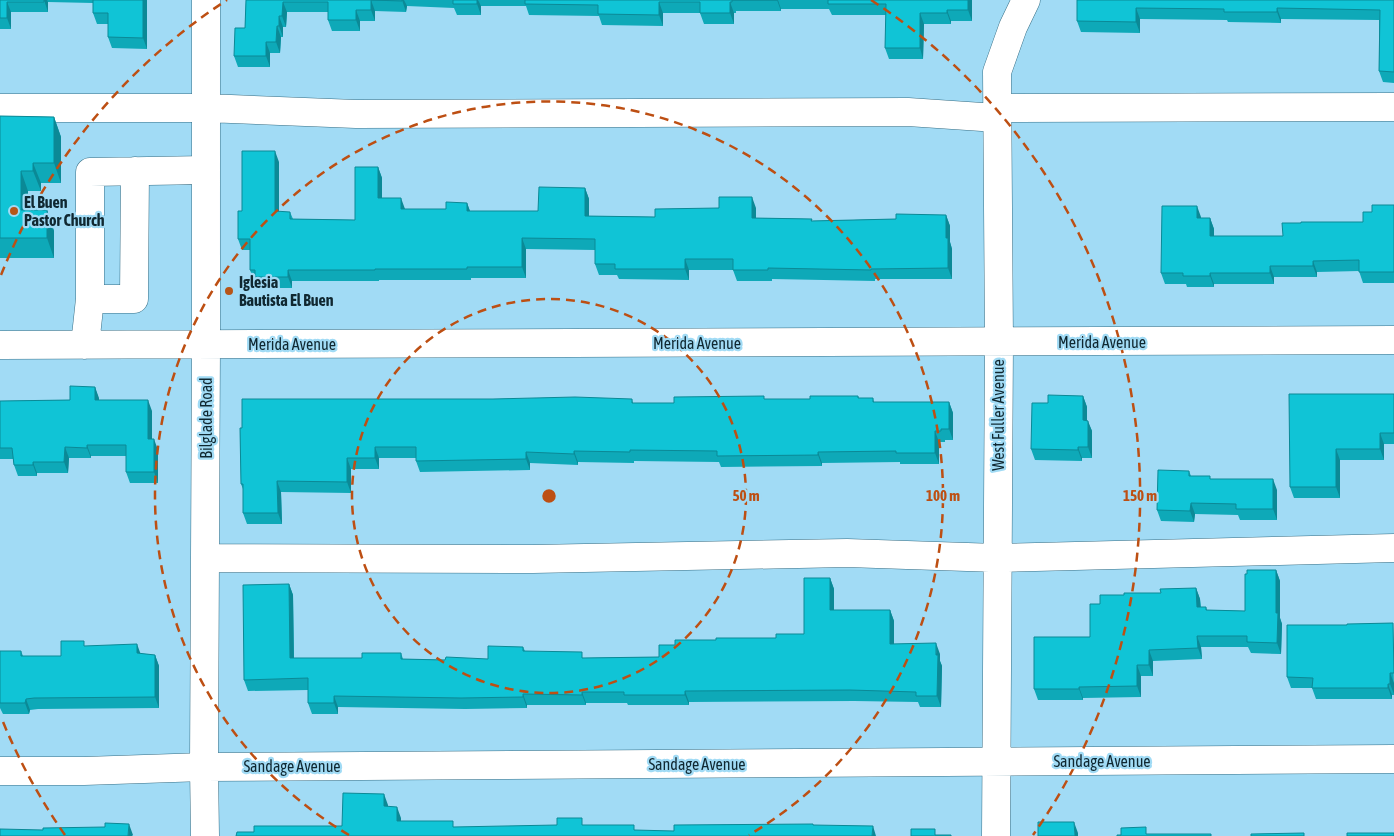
<svg xmlns="http://www.w3.org/2000/svg" width="1394" height="836" font-family="'Asap Condensed',sans-serif">
	<style>
		.lines { fill: none; stroke-linecap: round; stroke-linejoin: round }
		.minor-casing { stroke: #366e85; stroke-width: 29 }
		.minor { stroke: #fff; stroke-width: 28 }
		.wall { fill: #0ea9b8 }
		.shaded-wall { fill: #0b8996 }
		.building { fill: #10c4d6; stroke: #0b8996 }
		.ring { fill: none; stroke: #bd4f13; stroke-width: 2.5; stroke-dasharray: 9 6 }
		.poi-dot { fill: #b75518; stroke: #a1dbf5; stroke-width: 2 }
		.labels { text-anchor: middle; dominant-baseline: central; stroke-width: 4.5; stroke-linejoin: round; paint-order: stroke }
		.poi-label { font-size: 16px; font-weight: bold; fill: #102831; stroke: #a1dbf5; text-anchor: start }
		.street-label { font-size: 16px; fill: #102831; stroke: #a1dbf5 }
		.centre { fill: #bd4f13; stroke: #a1dbf5; stroke-width: 2.5 }
		.ring-label { font-size: 15px; text-anchor: middle; font-weight: bold; fill: #bd4f13; stroke: #a1dbf5; stroke-width: 4.5; stroke-linejoin: round; paint-order: stroke }
	</style>
	<rect width="100%" height="100%" fill="#a1dbf5"/>
	<g class="lines">
		<g class="minor-casing">
			<path id="minor" d="M 0,108 L 206,108 L 356,114 L 908,112 L 997,118
				M 997,108 L 1394,107
				M 90,299 L 134,299 L 135,171
				M 0,345 L 1394,340
				M 85,345 L 90,299 L 90,172 L 206,170
				M 205,558 L 533,559 L 847,553 L 997,558 L 1394,548
				M 0,771 L 84,771 L 204,767 L 1394,759
				M 205,836 L 204,767 L 206,345 L 206,0
				M 996,836 L 999,342 L 997,72 L 1013,27 L 1026,0"/>
		</g>
		<use href="#minor" class="minor"/>
	</g>
	<path class="wall" d="M 0,0 L 147,0 L 147,49 L 112,48 L 108,37 L 108,24 L 97,24 L 93,13 L 93,3 L 48,2 L 48,12 L 11,12 L 11,29 L 0,29 Z
		M 246,0 L 972,0 L 972,21 L 951,21 L 951,24 L 924,24 L 923,59 L 889,59 L 885,48 L 886,15 L 832,15 L 829,9 L 781,9 L 781,11 L 736,11 L 736,13 L 734,13 L 734,24 L 704,24 L 700,13 L 663,13 L 663,26 L 602,25 L 599,16 L 529,15 L 526,6 L 481,6 L 481,15 L 457,15 L 454,8 L 407,6 L 406,12 L 375,11 L 375,21 L 360,21 L 360,31 L 332,31 L 328,20 L 328,12 L 287,12 L 286,27 L 283,27 L 283,37 L 281,37 L 280,53 L 270,53 L 270,67 L 238,67 L 234,56 L 245,28 Z
		M 1077,0 L 1394,0 L 1394,83 L 1383,82 L 1379,71 L 1379,20 L 1281,19 L 1281,23 L 1228,22 L 1227,20 L 1140,19 L 1140,33 L 1081,32 L 1077,21 Z
		M 0,116 L 54,117 L 61,137 L 61,183 L 41,183 L 41,191 L 28,191 L 28,210 L 47,210 L 54,231 L 54,258 L 0,258 Z
		M 279,162 L 279,212 L 290,212 L 293,219 L 355,220 L 378,167 L 382,178 L 382,198 L 405,209 L 446,209 L 467,203 L 470,211 L 538,211 L 585,188 L 589,199 L 589,216 L 655,217 L 756,208 L 756,218 L 812,219 L 812,221 L 896,219 L 946,215 L 950,226 L 950,242 L 952,249 L 952,279 L 875,279 L 875,281 L 772,279 L 772,281 L 737,281 L 733,270 L 689,270 L 689,280 L 619,279 L 617,275 L 599,275 L 595,264 L 595,250 L 526,249 L 526,278 L 471,278 L 471,280 L 379,280 L 379,281 L 292,281 L 292,288 L 259,288 L 257,281 L 254,281 L 250,270 L 250,250 L 242,250 L 238,239 L 242,211 Z
		M 1394,205 L 1394,283 L 1363,283 L 1359,271 L 1317,272 L 1317,277 L 1274,277 L 1274,284 L 1214,284 L 1214,287 L 1187,287 L 1186,284 L 1165,284 L 1161,273 L 1201,218 L 1210,218 L 1214,229 L 1214,236 L 1283,236 L 1363,222 L 1372,212 Z
		M 95,387 L 99,400 L 152,411 L 152,439 L 158,450 L 158,483 L 130,483 L 126,472 L 126,456 L 91,456 L 91,458 L 69,458 L 68,473 L 37,473 L 37,476 L 18,476 L 14,465 L 13,459 L 0,459 L 0,401 L 70,400 Z
		M 1394,394 L 1394,444 L 1384,444 L 1384,460 L 1340,460 L 1340,498 L 1294,498 L 1290,487 Z
		M 858,396 L 859,398 L 873,398 L 874,402 L 949,402 L 953,413 L 953,440 L 945,440 L 945,442 L 939,442 L 939,464 L 900,464 L 900,462 L 822,463 L 822,466 L 721,467 L 719,462 L 634,461 L 634,463 L 578,462 L 578,465 L 530,463 L 530,470 L 420,472 L 416,461 L 416,458 L 379,458 L 379,469 L 351,469 L 351,493 L 281,492 L 282,524 L 247,524 L 243,513 L 243,489 L 241,484 L 240,428 L 632,399 L 633,403 L 674,403 L 765,399 L 810,399 Z
		M 1083,396 L 1087,407 L 1087,420 L 1092,431 L 1092,458 L 1082,458 L 1082,461 L 1035,460 L 1031,449 L 1048,403 Z
		M 1189,471 L 1191,476 L 1277,490 L 1277,520 L 1240,520 L 1238,515 L 1195,514 L 1194,522 L 1161,521 L 1157,510 Z
		M 1276,570 L 1280,581 L 1280,618 L 1282,624 L 1281,654 L 1251,653 L 1248,647 L 1201,647 L 1202,659 L 1153,661 L 1153,676 L 1141,676 L 1141,697 L 1083,698 L 1083,700 L 1038,700 L 1034,689 L 1090,637 L 1100,604 L 1161,593 L 1196,588 L 1200,599 L 1201,607 L 1206,607 L 1207,610 L 1245,611 Z
		M 830,578 L 834,589 L 834,610 L 890,610 L 894,621 L 894,644 L 940,654 L 940,661 L 942,666 L 941,707 L 920,707 L 918,702 L 854,701 L 689,702 L 689,705 L 628,705 L 627,703 L 586,703 L 586,705 L 527,705 L 527,708 L 465,709 L 338,707 L 338,714 L 312,714 L 308,703 L 308,690 L 248,691 L 244,680 L 289,584 L 293,595 L 294,658 L 362,658 L 401,653 L 403,659 L 445,660 L 488,659 L 523,647 L 525,651 L 584,658 L 659,657 L 675,645 L 716,640 L 776,638 L 804,634 Z
		M 1393,623 L 1394,695 L 1392,695 L 1392,699 L 1316,699 L 1312,688 L 1291,688 L 1287,677 L 1347,625 Z
		M 85,646 L 141,654 L 155,655 L 159,666 L 159,708 L 38,709 L 30,710 L 29,714 L 3,714 L 0,708 L 0,651 L 21,651 L 23,656 L 61,656 Z"/>
	<path class="shaded-wall" d="M 44,0 L 47,0 L 48,2 L 48,12 Z
		M 143,0 L 147,0 L 147,49 L 143,38 Z
		M 371,0 L 375,11 L 375,21 L 371,10 Z
		M 402,0 L 404,0 L 407,6 L 406,12 Z
		M 477,0 L 478,0 L 481,6 L 481,15 L 477,4 Z
		M 777,0 L 778,0 L 781,9 L 781,11 Z
		M 968,0 L 972,0 L 972,21 L 968,10 Z
		M 7,2 L 11,12 L 11,29 L 7,18 Z
		M 283,2 L 287,12 L 286,27 L 282,16 Z
		M 659,2 L 663,13 L 663,26 L 659,15 Z
		M 730,2 L 734,13 L 734,24 L 730,13 Z
		M 1136,8 L 1140,19 L 1140,33 L 1136,22 Z
		M 1277,8 L 1281,19 L 1281,23 L 1277,12 Z
		M 356,10 L 360,21 L 360,31 L 356,20 Z
		M 947,10 L 951,21 L 951,24 L 947,13 Z
		M 920,13 L 924,24 L 923,59 L 920,48 Z
		M 279,16 L 283,27 L 283,37 L 279,26 Z
		M 277,26 L 281,37 L 280,53 L 276,42 Z
		M 266,42 L 270,53 L 270,67 L 266,56 Z
		M 54,117 L 61,137 L 61,183 L 54,163 Z
		M 275,151 L 279,162 L 279,222 L 275,211 Z
		M 33,163 L 41,183 L 41,191 L 33,171 Z
		M 378,167 L 382,178 L 382,209 L 378,198 Z
		M 21,171 L 28,191 L 28,231 L 21,210 Z
		M 585,188 L 589,199 L 589,227 L 585,216 Z
		M 752,197 L 756,208 L 756,229 L 752,218 Z
		M 401,198 L 405,209 L 401,209 Z
		M 467,203 L 471,214 L 467,211 Z
		M 1197,206 L 1201,217 L 1201,229 L 1197,218 Z
		M 47,210 L 54,231 L 54,258 L 47,238 Z
		M 946,215 L 950,226 L 950,242 L 952,249 L 952,279 L 948,268 L 946,238 Z
		M 1210,218 L 1214,229 L 1214,247 L 1210,236 Z
		M 522,238 L 526,249 L 526,278 L 522,267 Z
		M 685,259 L 689,270 L 689,280 L 685,269 Z
		M 1313,261 L 1317,272 L 1317,277 L 1313,266 Z
		M 1270,266 L 1274,277 L 1274,284 L 1270,273 Z
		M 288,270 L 292,281 L 292,288 L 288,277 Z
		M 1210,273 L 1214,284 L 1214,287 L 1210,276 Z
		M 95,387 L 99,398 L 99,411 L 95,400 Z
		M 1083,396 L 1087,407 L 1087,431 L 1083,420 Z
		M 148,400 L 152,411 L 152,450 L 148,439 Z
		M 949,402 L 953,413 L 953,440 L 949,429 Z
		M 1088,421 L 1092,431 L 1092,458 L 1088,447 Z
		M 935,431 L 939,442 L 939,464 L 935,453 Z
		M 1380,433 L 1384,444 L 1384,460 L 1380,449 Z
		M 154,439 L 158,450 L 158,483 L 154,472 Z
		M 87,445 L 91,456 L 91,458 L 87,448 Z
		M 65,447 L 69,458 L 68,473 L 64,462 Z
		M 375,447 L 379,458 L 379,469 L 375,458 Z
		M 1078,447 L 1082,458 L 1082,461 L 1078,450 Z
		M 1336,449 L 1340,460 L 1340,498 L 1336,487 Z
		M 574,451 L 578,462 L 578,465 L 574,454 Z
		M 526,452 L 530,463 L 530,470 L 526,459 Z
		M 818,452 L 822,463 L 822,466 L 818,455 Z
		M 347,458 L 351,469 L 351,493 L 347,482 Z
		M 33,462 L 37,473 L 37,476 L 33,465 Z
		M 1273,479 L 1277,490 L 1277,520 L 1273,509 Z
		M 277,481 L 281,492 L 282,524 L 278,513 Z
		M 1191,503 L 1195,514 L 1194,522 L 1190,511 Z
		M 1276,570 L 1280,581 L 1280,618 L 1282,624 L 1281,654 L 1277,643 L 1276,613 Z
		M 830,578 L 834,589 L 834,621 L 830,610 Z
		M 289,584 L 293,595 L 294,669 L 290,658 Z
		M 1196,588 L 1200,599 L 1201,618 L 1197,607 Z
		M 890,610 L 894,621 L 894,655 L 890,644 Z
		M 1197,636 L 1201,647 L 1202,659 L 1198,648 Z
		M 936,643 L 940,654 L 940,661 L 942,666 L 941,707 L 937,696 Z
		M 137,644 L 141,655 L 137,653 Z
		M 1149,650 L 1153,661 L 1153,676 L 1149,665 Z
		M 155,655 L 159,666 L 159,708 L 155,697 Z
		M 1137,665 L 1141,676 L 1141,697 L 1137,686 Z
		M 1390,673 L 1394,683 L 1394,694 L 1390,684 Z
		M 1388,684 L 1392,695 L 1392,699 L 1388,688 Z
		M 1079,687 L 1083,698 L 1083,700 L 1079,689 Z
		M 685,691 L 689,702 L 689,705 L 685,695 Z
		M 582,692 L 586,703 L 586,705 L 582,695 Z
		M 523,694 L 527,705 L 527,708 L 523,697 Z
		M 334,696 L 338,707 L 338,714 L 334,703 Z
		M 26,699 L 30,710 L 29,714 L 25,703 Z
		M 384,794 L 388,805 L 388,817 L 384,806 Z
		M 397,807 L 401,818 L 401,832 L 397,821 Z
		M 1074,822 L 1078,833 L 1078,836 L 1075,836 Z
		M 129,824 L 133,835 L 132,836 L 128,836 Z
		M 873,826 L 876,836 L 872,836 Z"/>
	<path class="building" d="M 0,0 L 44,0 L 44,2 L 7,2 L 7,18 L 0,18 Z
		M 93,0 L 143,0 L 143,38 L 108,37 L 108,13 L 93,13 Z
		M 246,0 L 402,0 L 402,1 L 371,0 L 371,10 L 356,10 L 356,20 L 328,20 L 328,2 L 283,2 L 282,16 L 279,16 L 279,26 L 277,26 L 276,42 L 266,42 L 266,56 L 234,56 L 235,28 L 245,28 Z
		M 453,0 L 477,0 L 477,4 L 453,4 Z
		M 525,0 L 777,0 L 732,0 L 732,2 L 730,2 L 730,13 L 700,13 L 700,2 L 659,2 L 659,15 L 598,14 L 598,5 L 525,4 Z
		M 828,0 L 968,0 L 968,10 L 947,10 L 947,13 L 920,13 L 920,48 L 885,48 L 886,4 L 828,4 Z
		M 1077,0 L 1394,0 L 1394,72 L 1379,71 L 1380,10 L 1277,8 L 1277,12 L 1224,12 L 1224,9 L 1136,8 L 1136,22 L 1077,21 Z
		M 0,116 L 54,117 L 54,163 L 33,163 L 33,171 L 21,171 L 21,210 L 47,210 L 47,238 L 0,238 Z
		M 242,151 L 275,151 L 275,211 L 290,212 L 290,219 L 355,220 L 355,167 L 378,167 L 378,198 L 401,198 L 401,209 L 446,209 L 446,202 L 467,203 L 467,211 L 538,211 L 539,187 L 585,188 L 585,216 L 655,217 L 655,209 L 719,208 L 719,197 L 752,197 L 752,218 L 812,219 L 811,221 L 896,219 L 896,214 L 946,215 L 946,238 L 948,238 L 948,268 L 871,269 L 871,270 L 768,268 L 768,270 L 733,270 L 733,259 L 685,259 L 685,269 L 615,269 L 615,264 L 595,264 L 595,239 L 522,238 L 522,267 L 467,267 L 467,269 L 375,269 L 375,270 L 288,270 L 288,277 L 255,277 L 255,270 L 250,270 L 250,239 L 238,239 L 238,211 L 242,211 Z
		M 1372,205 L 1394,205 L 1394,272 L 1359,272 L 1359,260 L 1313,261 L 1313,266 L 1270,266 L 1270,273 L 1210,273 L 1210,276 L 1183,276 L 1183,273 L 1161,273 L 1162,206 L 1197,206 L 1197,218 L 1210,218 L 1210,236 L 1283,236 L 1282,223 L 1301,223 L 1301,222 L 1363,222 L 1363,212 L 1372,212 Z
		M 70,386 L 95,387 L 95,400 L 148,400 L 148,439 L 154,439 L 154,472 L 126,472 L 126,445 L 87,445 L 87,448 L 65,447 L 64,462 L 33,462 L 33,465 L 14,465 L 12,448 L 0,448 L 0,401 L 70,400 Z
		M 1289,394 L 1394,394 L 1394,433 L 1380,433 L 1380,449 L 1336,449 L 1336,487 L 1290,487 Z
		M 1048,395 L 1083,396 L 1083,420 L 1088,421 L 1088,447 L 1078,447 L 1078,450 L 1031,449 L 1032,403 L 1048,403 Z
		M 764,396 L 764,399 L 810,399 L 810,396 L 858,396 L 858,398 L 873,398 L 873,402 L 949,402 L 949,429 L 941,429 L 941,431 L 935,431 L 935,453 L 896,453 L 896,451 L 818,452 L 818,455 L 717,456 L 717,451 L 630,450 L 630,452 L 574,451 L 574,454 L 526,452 L 526,459 L 416,461 L 416,447 L 375,447 L 375,458 L 347,458 L 347,482 L 277,481 L 278,513 L 243,513 L 243,484 L 241,484 L 240,428 L 242,428 L 242,399 L 493,399 L 575,397 L 632,399 L 632,403 L 674,403 L 674,397 Z
		M 1158,470 L 1189,471 L 1189,476 L 1210,476 L 1210,479 L 1273,479 L 1273,509 L 1236,509 L 1236,504 L 1191,503 L 1190,511 L 1157,510 Z
		M 1247,570 L 1276,570 L 1276,613 L 1278,613 L 1277,643 L 1247,642 L 1247,636 L 1197,636 L 1198,648 L 1149,650 L 1149,665 L 1137,665 L 1137,686 L 1079,687 L 1079,689 L 1034,689 L 1034,637 L 1090,637 L 1090,604 L 1100,604 L 1100,595 L 1124,595 L 1124,593 L 1161,593 L 1160,589 L 1196,588 L 1197,607 L 1206,607 L 1206,610 L 1245,611 L 1245,574 L 1247,574 Z
		M 804,578 L 830,578 L 830,610 L 890,610 L 890,644 L 936,643 L 936,655 L 938,655 L 937,696 L 916,696 L 916,692 L 850,690 L 685,691 L 685,695 L 624,695 L 624,692 L 582,692 L 582,695 L 523,694 L 523,697 L 461,698 L 334,696 L 334,703 L 308,703 L 308,678 L 244,680 L 243,585 L 289,584 L 290,658 L 362,658 L 362,653 L 401,653 L 401,659 L 445,660 L 446,657 L 488,659 L 488,646 L 523,647 L 523,651 L 582,652 L 582,658 L 659,657 L 659,645 L 675,645 L 675,640 L 716,640 L 716,638 L 776,638 L 776,634 L 804,634 Z
		M 1393,623 L 1394,673 L 1390,673 L 1390,684 L 1388,684 L 1388,688 L 1312,688 L 1313,678 L 1287,677 L 1287,625 L 1347,625 L 1347,624 Z
		M 61,641 L 84,641 L 84,646 L 137,644 L 137,653 L 155,655 L 155,697 L 34,698 L 26,699 L 25,703 L 0,703 L 0,651 L 21,651 L 21,656 L 61,656 Z
		M 343,793 L 384,794 L 384,806 L 397,807 L 397,821 L 453,821 L 453,827 L 557,825 L 557,818 L 582,818 L 582,825 L 634,825 L 634,830 L 674,831 L 674,825 L 813,824 L 813,825 L 873,826 L 872,836 L 236,836 L 237,832 L 254,832 L 254,826 L 342,826 Z
		M 1038,822 L 1074,822 L 1075,836 L 1038,836 Z
		M 105,823 L 129,824 L 128,836 L 0,836 L 0,829 L 43,830 L 43,828 L 105,827 Z
		M 1146,827 L 1146,834 L 1211,834 L 1211,836 L 1117,836 L 1117,835 L 1121,835 L 1121,828 Z
		M 911,829 L 935,829 L 935,835 L 951,835 L 951,836 L 911,836 Z
		M 1304,833 L 1304,836 L 1251,836 L 1251,834 Z
		M 1347,833 L 1394,833 L 1394,836 L 1347,836 Z"/>
	<g class="ring">
		<circle cx="549" cy="496" r="197"/>
		<path d="M349 835A394 394 0 1 1 749 835"/>
		<path d="M65 835A591 591 0 0 1 1 717M1 275A591 591 0 0 1 227 0M871 0A591 591 0 0 1 1033 835"/>
	</g>
	<g class="poi-dot">
		<circle cx="14" cy="211" r="5"/>
		<circle cx="229" cy="291" r="5"/>
	</g>
	<g class="labels">
		<g class="poi-label">
			<text x="24" y="202">El Buen<tspan x="24" dy="18">Pastor Church</tspan></text>
			<text x="239" y="282">Iglesia<tspan x="239" dy="18">Bautista El Buen</tspan></text>
		</g>
		<g class="street-label">
			<text x="1102" y="342">Merida Avenue</text>
			<text x="697" y="343">Merida Avenue</text>
			<text x="292" y="344">Merida Avenue</text>
			<text transform="translate(998 415) rotate(-90)">West Fuller Avenue</text>
			<text transform="translate(206 418) rotate(-90)">Bilglade Road</text>
			<text x="1102" y="761">Sandage Avenue</text>
			<text x="697" y="764">Sandage Avenue</text>
			<text x="292" y="766">Sandage Avenue</text>
		</g>
	</g>
	<circle cx="549" cy="496" r="8" class="centre"/>
	<g class="ring-label">
		<text x="746" y="501">50 m</text>
		<text x="943" y="501">100 m</text>
		<text x="1140" y="501">150 m</text>
	</g>
</svg>
